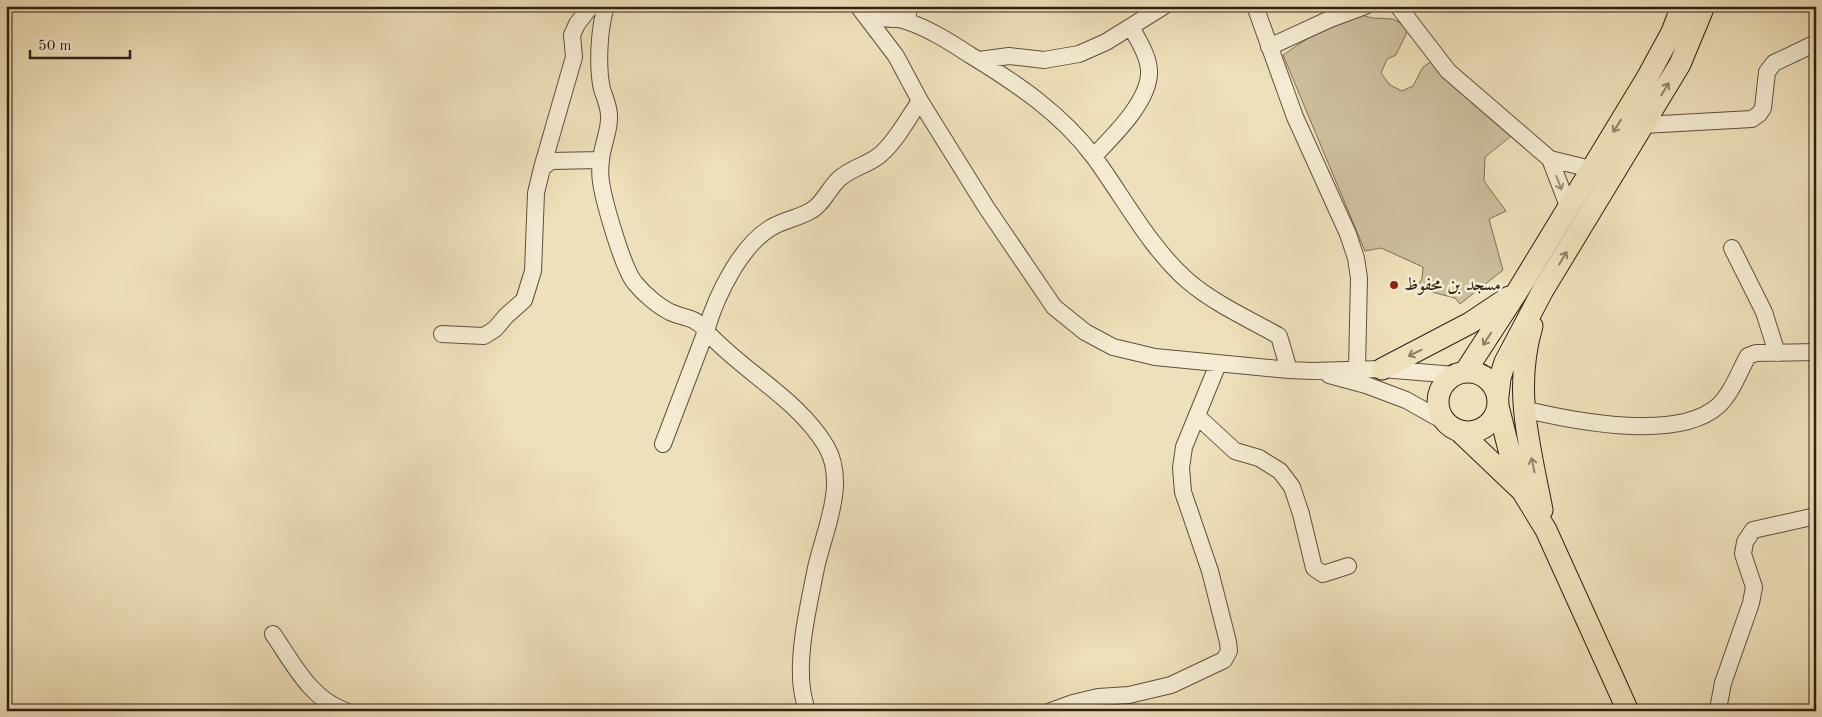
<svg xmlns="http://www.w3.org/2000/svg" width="1822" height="717" font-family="'Old Standard TT',Amiri,serif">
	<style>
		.green { fill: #cdbf9e; stroke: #7e705a }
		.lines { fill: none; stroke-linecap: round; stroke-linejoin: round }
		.minor-casing { stroke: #5e503e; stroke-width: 18 }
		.major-casing { stroke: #2e2015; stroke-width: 23 }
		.minor { stroke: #f4ebd2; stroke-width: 16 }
		.major { stroke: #eee0ba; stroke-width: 21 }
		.oneway { stroke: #8e8068 }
		.oneway2 { stroke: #9b907d }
		.poi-dot { fill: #8f2418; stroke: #f4ebd2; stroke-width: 2 }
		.labels { text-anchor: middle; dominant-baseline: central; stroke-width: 5; stroke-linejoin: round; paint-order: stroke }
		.poi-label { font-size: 18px; fill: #2e2015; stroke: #f4ebd2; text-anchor: start }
	</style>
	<rect width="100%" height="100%" fill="#eee0ba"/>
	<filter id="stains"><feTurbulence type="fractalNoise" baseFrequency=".004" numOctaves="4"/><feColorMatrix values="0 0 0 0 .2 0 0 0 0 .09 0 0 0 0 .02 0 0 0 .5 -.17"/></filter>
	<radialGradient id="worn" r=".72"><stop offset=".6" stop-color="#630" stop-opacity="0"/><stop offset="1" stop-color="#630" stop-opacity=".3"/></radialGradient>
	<path class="green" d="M 1355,13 L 1372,18 L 1393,19 L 1409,28 L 1396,55 L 1387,59 L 1381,73 L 1390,85 L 1402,91 L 1413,86 L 1423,67 L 1434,60 L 1515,133 L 1485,157 L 1484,181 L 1506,211 L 1489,219 L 1503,270 L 1460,304 L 1455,298 L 1416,288 L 1422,279 L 1423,267 L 1381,248 L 1365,251 L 1283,55 L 1329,24 Z"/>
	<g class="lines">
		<g class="minor-casing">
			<path id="minor" d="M 606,6 C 599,28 597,67 602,89 C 605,99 610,108 609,119 C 609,132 602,146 601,160 C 600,167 600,175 601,182 C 604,202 623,269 635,283 C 644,294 658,306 670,312 C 685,319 695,316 706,331 L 663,444
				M 858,6 L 896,56 L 920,101 L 986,207 L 1054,307 L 1085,332 L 1113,347 L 1155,357 L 1289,370 L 1312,371 L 1382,369 L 1455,375
				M 1255,6 L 1295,117 L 1348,234 L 1356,258 L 1359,278 L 1357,369
				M 1398,6 L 1448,71 L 1550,159 L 1591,169
				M 869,19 C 881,19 894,17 906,21 C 928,28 950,42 970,55 C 1016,83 1061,113 1094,157 C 1124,198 1150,248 1188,281 C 1215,304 1249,319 1279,336 L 1289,370
				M 906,21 L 910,6
				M 1269,47 L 1330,19 L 1365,6
				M 979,60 L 1009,56 L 1044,60 L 1079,54 L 1106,42 L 1164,6
				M 1643,125 L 1752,119 L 1759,114 L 1763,108 L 1767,72 L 1774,63 L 1816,43
				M 1094,156 C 1113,136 1151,100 1149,70 C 1148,55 1138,40 1131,27
				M 1550,159 L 1568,206
				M 542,168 L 574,57 L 572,35 L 577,24 L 591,6
				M 1732,248 L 1764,312 L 1777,353
				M 442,334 L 484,336 L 495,329 L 506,316 L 524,300 L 533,271 L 536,193 L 542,168 L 551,161 L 600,160
				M 1329,375 L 1366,385 L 1406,400 L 1447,423
				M 1523,409 C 1573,421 1677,442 1718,406 C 1732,393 1739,372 1748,356 L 1756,353 L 1816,352
				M 1197,416 L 1235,451 L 1259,458 L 1280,471 L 1292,487 L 1301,514 L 1314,568 L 1323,574 L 1348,566
				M 273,634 C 293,663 311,700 346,711
				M 807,711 C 805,704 803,696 802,689 C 797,653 809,604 816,568 C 824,531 848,483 826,446 C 797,398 743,372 706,331 C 716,296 742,241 776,225 C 788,219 801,217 812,210 C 823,204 829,188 839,179 C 852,167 869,165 881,154 C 897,140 908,118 920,101
				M 1051,711 L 1073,703 L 1098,697 L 1129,695 L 1171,685 L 1224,660 L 1229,651 L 1228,642 L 1210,571 L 1183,492 L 1181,468 L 1184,447 L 1218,364
				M 1721,711 L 1719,704 L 1723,683 L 1751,603 L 1754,587 L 1743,554 L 1745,542 L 1753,530 L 1816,516"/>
		</g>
		<g class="major-casing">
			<path id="major" d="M 1532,326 C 1513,390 1530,447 1542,510
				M 1382,369 L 1470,323 L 1509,297
				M 1465,372 L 1517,292 L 1647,78 L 1672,32 L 1682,6
				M1438 402a30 30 0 1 1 60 0a30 30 0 1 1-60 0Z
				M 1498,396 L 1500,378 L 1505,362 L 1543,290 L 1680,64 L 1704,6
				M 1498,406 L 1509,450 L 1524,494 L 1546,530 L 1628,711
				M 1459,431 L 1521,490"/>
		</g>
		<use href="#minor" class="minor"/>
		<use href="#major" class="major"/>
	</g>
	<defs><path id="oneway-shaft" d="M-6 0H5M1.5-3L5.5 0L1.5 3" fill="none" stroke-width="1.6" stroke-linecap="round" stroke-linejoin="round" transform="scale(1.25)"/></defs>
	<g class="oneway">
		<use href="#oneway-shaft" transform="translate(1665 89) rotate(-59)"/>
		<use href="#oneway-shaft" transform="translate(1617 126) rotate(122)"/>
		<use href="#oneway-shaft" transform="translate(1563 258) rotate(-59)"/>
		<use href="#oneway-shaft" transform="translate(1487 339) rotate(123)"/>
		<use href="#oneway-shaft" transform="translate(1415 353) rotate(154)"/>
		<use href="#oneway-shaft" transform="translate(1533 465) rotate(-102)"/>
	</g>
	<use class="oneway2" href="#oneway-shaft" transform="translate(1559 183) rotate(69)"/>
	<circle class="poi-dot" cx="1394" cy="285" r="5"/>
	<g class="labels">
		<g class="poi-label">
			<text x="1404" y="285">مسجد بن محفوظ</text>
		</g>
	</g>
	<rect width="1822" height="717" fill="none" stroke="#eee0ba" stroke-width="25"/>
	<rect x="8" y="8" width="1807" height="702" fill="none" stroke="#2e2015" stroke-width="2.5"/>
	<rect x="12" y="12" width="1797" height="692" fill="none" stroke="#2e2015"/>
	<path d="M30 50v8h100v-8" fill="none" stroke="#2e2015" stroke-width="2.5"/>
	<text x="38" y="50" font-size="15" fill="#2e2015" stroke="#f4ebd2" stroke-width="4" paint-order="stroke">50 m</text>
	<rect width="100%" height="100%" filter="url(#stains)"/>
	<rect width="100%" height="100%" fill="url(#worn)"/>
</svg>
